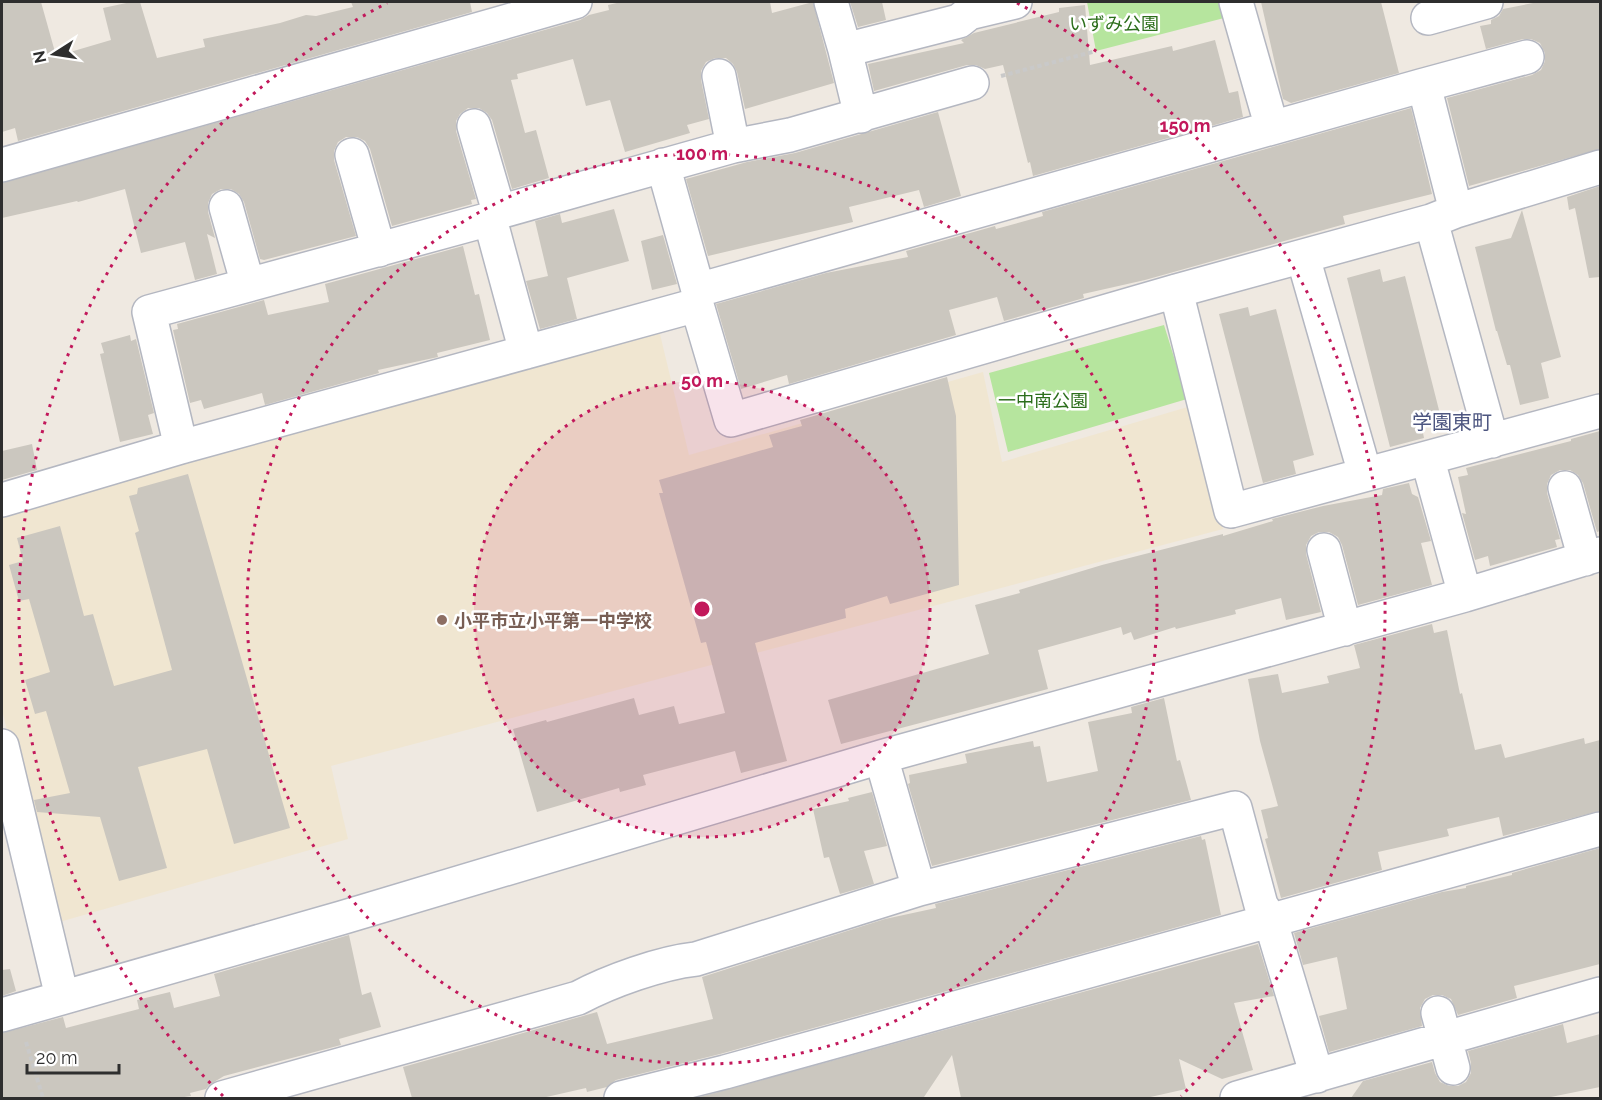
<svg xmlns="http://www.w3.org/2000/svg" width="1602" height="1100" font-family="Raleway,'Noto Sans JP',sans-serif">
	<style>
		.education { fill: #f0e6d1 }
		.green { fill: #b6e59e }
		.building { fill: #cbc7bf }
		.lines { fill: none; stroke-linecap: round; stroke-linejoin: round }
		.minor-casing { stroke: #b4b7c1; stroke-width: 36 }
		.path { stroke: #c9c9c9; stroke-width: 4; stroke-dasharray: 4.5 3; stroke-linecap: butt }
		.minor { stroke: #fff; stroke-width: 33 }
		.ring { fill: none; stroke: #c2185b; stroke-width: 3; stroke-dasharray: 3 6 }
		.education-dot { fill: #8d6e63; stroke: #fff; stroke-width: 2 }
		.labels { text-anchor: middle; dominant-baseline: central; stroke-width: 5; stroke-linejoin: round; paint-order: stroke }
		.park-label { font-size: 18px; fill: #2c6e1b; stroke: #fff }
		.education-label { font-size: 18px; font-weight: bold; fill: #785e54; stroke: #fff; text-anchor: start }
		.neighbourhood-label { font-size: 20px; fill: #4d5680; stroke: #fff }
		.centre { fill: #c2185b; stroke: #fff; stroke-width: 3 }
		.ring-label { font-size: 18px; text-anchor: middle; font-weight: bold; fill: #c2185b; stroke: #fff; stroke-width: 5; stroke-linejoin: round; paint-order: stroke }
	</style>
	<rect width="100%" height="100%" fill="#efe9e1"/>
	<path class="education" d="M 659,330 L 689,455 L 983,372 L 1002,462 L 1191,406 L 1223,529 L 331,766 L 348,839 L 56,923 L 2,710 L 2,516 L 185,459 Z"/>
	<path class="green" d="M 1087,2 L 1224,2 L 1228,17 L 1096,51 Z
		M 1164,325 L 1187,399 L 1008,452 L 989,373 Z"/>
	<path class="building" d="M 2,2 L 41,2 L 55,52 L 59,51 L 60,55 L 111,40 L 103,8 L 131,2 L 140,2 L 157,58 L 205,47 L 203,39 L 280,23 L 306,15 L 316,16 L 353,7 L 351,2 L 470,2 L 472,12 L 18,141 L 15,128 L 2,132 Z
		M 621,2 L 770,2 L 772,13 L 813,2 L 834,83 L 745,109 L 737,72 L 733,64 L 726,58 L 715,58 L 706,62 L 701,71 L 701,80 L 709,119 L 687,125 L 690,133 L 625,152 L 610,100 L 586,106 L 573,59 L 517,74 L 518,79 L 511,80 L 525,133 L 536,130 L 549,178 L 512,189 L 492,120 L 487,113 L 479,108 L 468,108 L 460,114 L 456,121 L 456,131 L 476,199 L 471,200 L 472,204 L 392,226 L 370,149 L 365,141 L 357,137 L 346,137 L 338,142 L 334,151 L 334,160 L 356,236 L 264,260 L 260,259 L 244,202 L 239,194 L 231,189 L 221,189 L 212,194 L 208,203 L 208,212 L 215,238 L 207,234 L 217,274 L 195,280 L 185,242 L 141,253 L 125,189 L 78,202 L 77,201 L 2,218 L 2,183 L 580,20 L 589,15 L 609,10 L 608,5 Z
		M 850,2 L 882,2 L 886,20 L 858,27 Z
		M 1261,2 L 1381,2 L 1399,73 L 1291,103 L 1283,99 Z
		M 1538,2 L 1600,2 L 1600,149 L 1469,186 L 1447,98 L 1532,75 L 1541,70 L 1545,61 L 1545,53 L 1540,43 L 1531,39 L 1523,39 L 1486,49 L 1480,26 L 1491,24 L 1491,20 L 1499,16 L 1503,9 Z
		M 1085,5 L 1090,65 L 1172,46 L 1173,51 L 1215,40 L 1229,93 L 1238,91 L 1243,117 L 1033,176 L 1030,162 L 1028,163 L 1003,65 L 985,69 L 976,65 L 967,65 L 874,91 L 868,64 L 964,43 L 961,40 L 974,33 L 1059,12 L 1059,8 Z
		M 1411,108 L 1432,194 L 1343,216 L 1345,224 L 1145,280 L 1083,294 L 1084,298 L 1004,321 L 997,297 L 949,310 L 956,335 L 789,384 L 787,375 L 741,389 L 716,304 L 826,273 L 908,257 L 906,251 L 995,226 L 996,229 L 1043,216 L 1042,212 Z
		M 938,112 L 961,196 L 924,207 L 919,190 L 849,207 L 853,222 L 708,256 L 686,179 L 747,162 L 795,153 Z
		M 1600,186 L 1600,277 L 1589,278 L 1575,208 L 1569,210 L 1567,197 Z
		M 614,209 L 629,261 L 567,278 L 577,319 L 540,329 L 526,281 L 548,276 L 535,221 L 560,214 L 562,223 Z
		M 1522,210 L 1561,357 L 1541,363 L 1549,398 L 1520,405 L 1510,365 L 1507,365 L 1497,331 L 1496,331 L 1475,247 L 1511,238 Z
		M 663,235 L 677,284 L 652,290 L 641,241 Z
		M 463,246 L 475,295 L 479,294 L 490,340 L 437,353 L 438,357 L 378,370 L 379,373 L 265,405 L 262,393 L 204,409 L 201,400 L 190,403 L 173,330 L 178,329 L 177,324 L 264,300 L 268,315 L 329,302 L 325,284 Z
		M 1380,269 L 1383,282 L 1405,276 L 1441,418 L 1421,423 L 1424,438 L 1390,447 L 1347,278 Z
		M 1248,307 L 1250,316 L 1276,309 L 1314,455 L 1293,461 L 1296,474 L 1263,483 L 1219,314 Z
		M 130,335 L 131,341 L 136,339 L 154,413 L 148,415 L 153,434 L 120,442 L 100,354 L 104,353 L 101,343 Z
		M 947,377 L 956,416 L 959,585 L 890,604 L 887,596 L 845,609 L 846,618 L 755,643 L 787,761 L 741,773 L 735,751 L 643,775 L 646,785 L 620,792 L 619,788 L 537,812 L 513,729 L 546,720 L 547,722 L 634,698 L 639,715 L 674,706 L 679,724 L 725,713 L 706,642 L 701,643 L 659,493 L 663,493 L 659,480 L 773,447 L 769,435 L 802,426 L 800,420 Z
		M 1600,431 L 1600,531 L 1597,532 L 1583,483 L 1578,475 L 1570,470 L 1560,470 L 1551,475 L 1547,484 L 1547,493 L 1560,539 L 1555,540 L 1557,547 L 1490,566 L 1488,556 L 1475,560 L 1462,513 L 1466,514 L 1458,477 L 1468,475 L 1466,468 L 1571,441 L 1571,439 Z
		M 32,444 L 37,470 L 2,480 L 2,451 Z
		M 188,474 L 290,828 L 234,844 L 207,749 L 138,767 L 167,868 L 119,881 L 100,817 L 37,812 L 34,800 L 70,793 L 46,711 L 35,714 L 25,680 L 50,672 L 29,599 L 19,601 L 9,565 L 23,561 L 17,538 L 60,526 L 84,616 L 93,614 L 114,686 L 172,670 L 135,533 L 139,531 L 129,496 L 137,494 L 138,488 Z
		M 1409,483 L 1412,494 L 1418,497 L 1431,541 L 1421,543 L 1432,585 L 1358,605 L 1342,545 L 1338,537 L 1329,532 L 1319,532 L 1311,536 L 1306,545 L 1306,554 L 1321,612 L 1286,620 L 1281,598 L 1235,610 L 1236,614 L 1176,629 L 1175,627 L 1134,640 L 1131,632 L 1123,635 L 1121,627 L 1038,650 L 1048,689 L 841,744 L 828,700 L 989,654 L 975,605 L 1020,593 L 1019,590 L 1102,565 L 1223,534 L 1223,536 L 1273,521 L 1272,519 L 1323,506 L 1382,495 L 1383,489 Z
		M 1432,624 L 1434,633 L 1447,630 L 1460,694 L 1462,693 L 1475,750 L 1501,744 L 1505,758 L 1584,738 L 1585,744 L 1600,740 L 1600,811 L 1503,836 L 1499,817 L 1447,829 L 1449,836 L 1378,852 L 1382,870 L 1281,898 L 1265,839 L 1268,838 L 1261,810 L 1278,806 L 1260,741 L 1248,679 L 1278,674 L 1282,693 L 1329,683 L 1327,676 L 1360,668 L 1354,645 Z
		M 1164,698 L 1177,761 L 1180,760 L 1191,800 L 932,866 L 908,784 L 910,783 L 909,775 L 967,763 L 965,754 L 1033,741 L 1034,747 L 1040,746 L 1047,782 L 1098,771 L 1088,722 L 1132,713 L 1131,707 Z
		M 872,792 L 887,846 L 864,851 L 874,884 L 840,894 L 829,857 L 824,858 L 813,809 L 849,801 L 848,798 Z
		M 1201,836 L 1202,840 L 1205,839 L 1221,915 L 720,1054 L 616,1080 L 607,1087 L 587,1092 L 586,1088 L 542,1098 L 412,1098 L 403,1067 L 597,1012 L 607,1044 L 713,1019 L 702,977 L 885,919 L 936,908 L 935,904 Z
		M 1600,848 L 1600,964 L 1514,986 L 1517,998 L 1458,1015 L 1451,999 L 1442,995 L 1433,995 L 1425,999 L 1420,1008 L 1422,1026 L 1329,1052 L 1319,1016 L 1347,1009 L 1337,957 L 1303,965 L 1294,933 L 1442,892 L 1466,888 L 1466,886 L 1512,875 L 1512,873 Z
		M 349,935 L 362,995 L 371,992 L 381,1027 L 339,1039 L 341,1045 L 224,1076 L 209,1085 L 206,1089 L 190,1093 L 191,1096 L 178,1098 L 2,1098 L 2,1033 L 63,1017 L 66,1028 L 139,1009 L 137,1000 L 170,992 L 174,1008 L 220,996 L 214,974 Z
		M 1258,944 L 1274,996 L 1234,1003 L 1253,1070 L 1222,1079 L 1179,1059 L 1186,1089 L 1146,1098 L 961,1098 L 952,1055 L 924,1097 L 915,1098 L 696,1098 Z
		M 10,969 L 16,991 L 2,996 L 2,970 Z
		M 1563,1024 L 1567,1043 L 1600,1034 L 1600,1087 L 1546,1098 L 1351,1098 L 1363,1081 L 1432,1062 L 1435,1073 L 1440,1082 L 1449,1086 L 1458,1086 L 1466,1082 L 1471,1073 L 1471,1063 L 1468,1051 Z"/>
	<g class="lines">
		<g class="minor-casing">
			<path id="minor" d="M 831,2 L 845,50 L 959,21 L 969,13 L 1015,2
				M 1236,2 L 1272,128
				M 1428,18 L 1486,2
				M 845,50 L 861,116
				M 719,76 L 733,146
				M 1424,85 L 1527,57
				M 474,126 L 499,212
				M 352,155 L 379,250
				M 2,165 L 575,2
				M 663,165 L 698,290
				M 226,207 L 248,285
				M 490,219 L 526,352
				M 1431,221 L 1492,441
				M 1303,257 L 1365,474
				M 1176,291 L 1231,511 L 1600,411
				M 697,305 L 698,290 L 1424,85 L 1456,211
				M 181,447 L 149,312 L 490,219 L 499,212 L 733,146 L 790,135 L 972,83
				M 1432,475 L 1465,595
				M 1565,488 L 1585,559
				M 2,500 L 181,447 L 697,305 L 731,420 L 1176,291 L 1431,221 L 1456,211 L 1600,167
				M 1324,550 L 1345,629
				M 2,746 L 62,997
				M 881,757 L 919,889
				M 1438,1013 L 1453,1068
				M 2,1015 L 341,918 L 884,756 L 1465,595 L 1600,554
				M 222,1098 L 578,998 C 610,981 660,963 696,959 L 919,889 L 1235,808 L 1261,905 L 1270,919 L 1317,1076
				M 621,1098 L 725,1072 L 1600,829
				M 1237,1098 L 1600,994"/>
		</g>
		<path class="path" d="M 1001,76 L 1096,51
			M 26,1042 L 43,1098"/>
		<use href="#minor" class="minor"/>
	</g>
	<circle cx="702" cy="609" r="228" fill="#c2185b" fill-opacity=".12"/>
	<g class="ring">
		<circle cx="702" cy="609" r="228"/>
		<circle cx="702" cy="609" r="455"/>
		<path d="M223 1096A683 683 0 0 1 387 3M1017 3A683 683 0 0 1 1181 1096"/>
	</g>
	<circle class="education-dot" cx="442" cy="620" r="6"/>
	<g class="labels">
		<g class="park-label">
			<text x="1114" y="23">いずみ公園</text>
			<text x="1043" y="400">一中南公園</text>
		</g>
		<g class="education-label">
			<text x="454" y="620">小平市立小平第一中学校</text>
		</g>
		<g class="neighbourhood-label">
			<text x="1452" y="422">学園東町</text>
		</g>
	</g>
	<circle cx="702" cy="609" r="9" class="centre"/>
	<g class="ring-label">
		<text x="1185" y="132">150 m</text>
		<text x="702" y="160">100 m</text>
		<text x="702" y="387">50 m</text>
	</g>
	<rect width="1602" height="1100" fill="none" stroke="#2e2e2e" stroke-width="6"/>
	<g transform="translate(54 54) rotate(258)" stroke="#ffffff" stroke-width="4.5" paint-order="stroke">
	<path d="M0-4.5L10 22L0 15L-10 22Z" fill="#2e2e2e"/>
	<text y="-9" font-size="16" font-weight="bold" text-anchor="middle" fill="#2e2e2e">N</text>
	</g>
	<path d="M27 1064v9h92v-9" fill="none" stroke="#2e2e2e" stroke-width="3"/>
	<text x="36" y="1064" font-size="18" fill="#2e2e2e" stroke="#ffffff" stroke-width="4.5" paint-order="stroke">20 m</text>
</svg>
